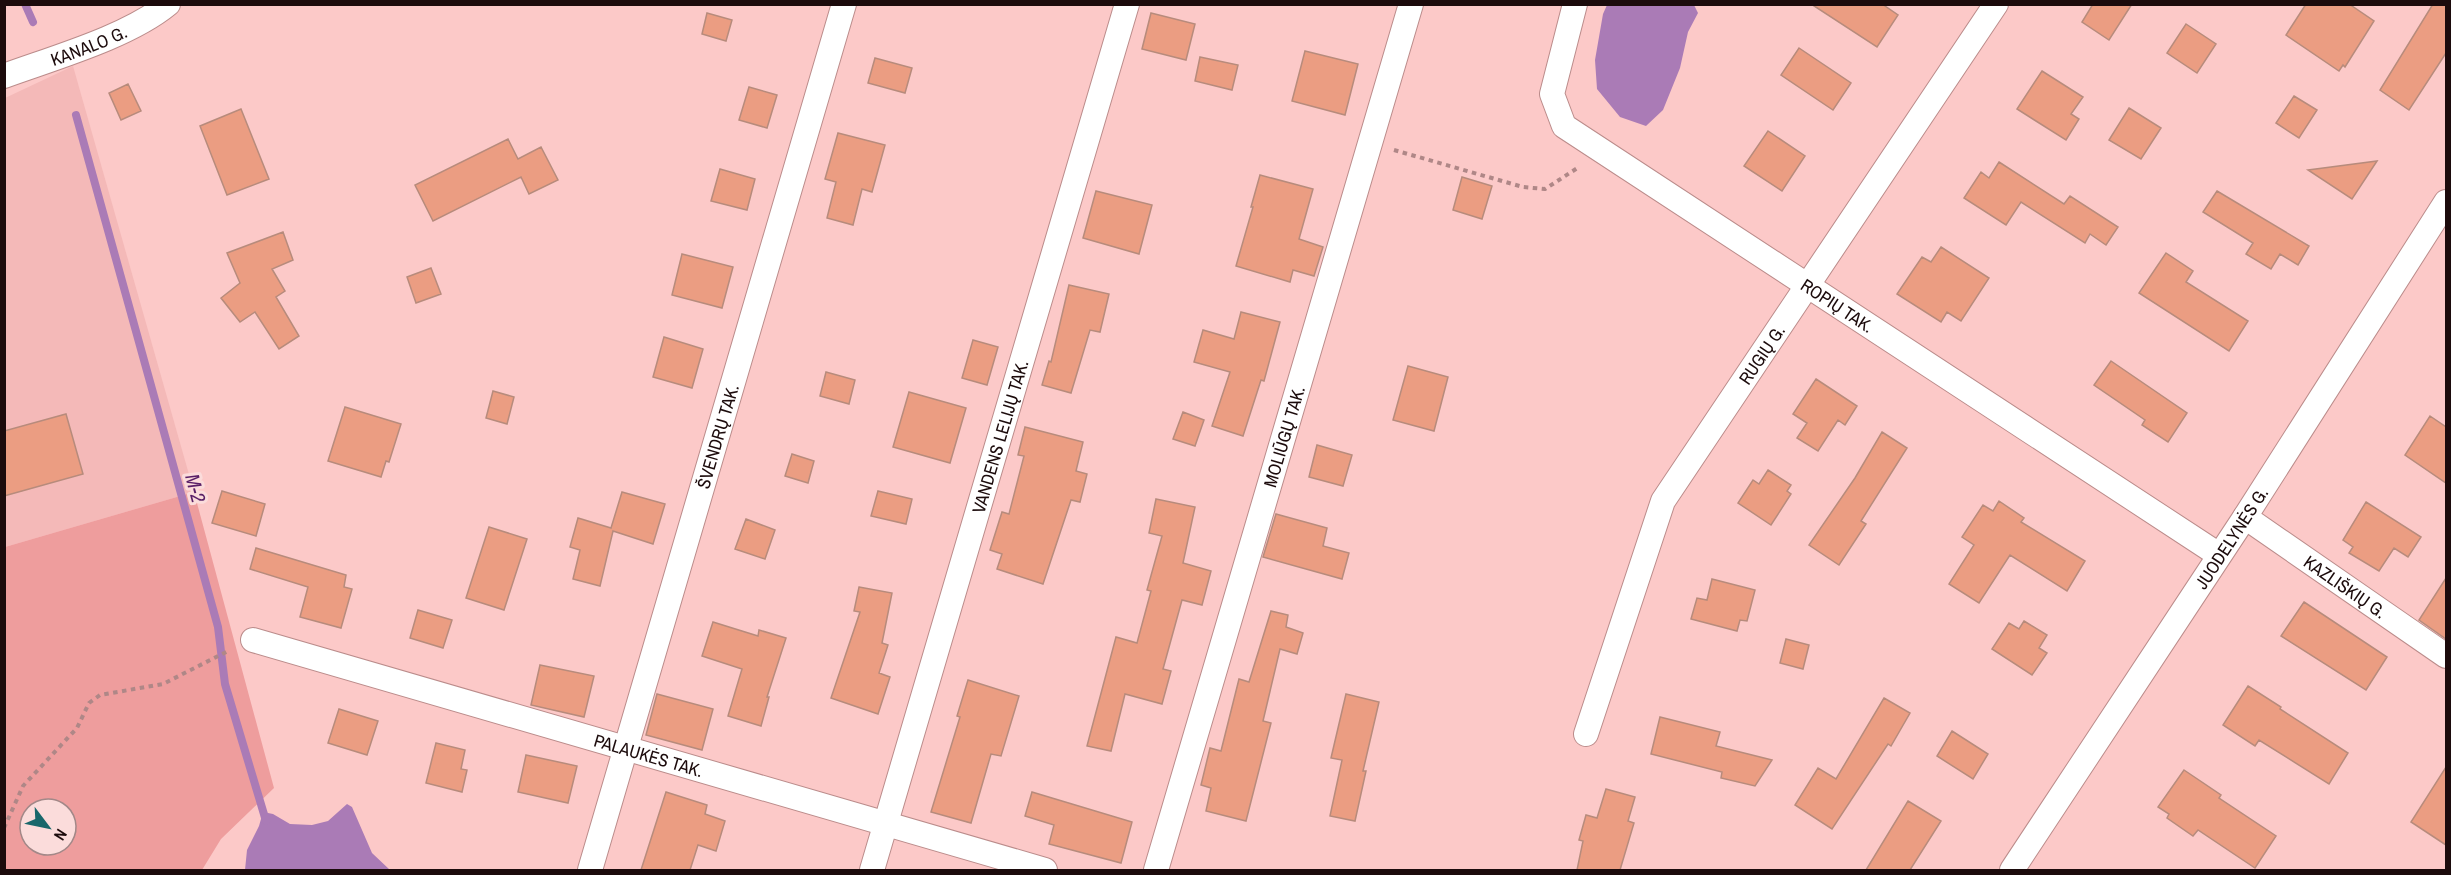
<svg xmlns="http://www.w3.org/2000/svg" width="2451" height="875" font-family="'Archivo Narrow',sans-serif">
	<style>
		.built { fill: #f4b9b8 }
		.green { fill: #ee9d9d; fill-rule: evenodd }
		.water { fill: #aa7bb6 }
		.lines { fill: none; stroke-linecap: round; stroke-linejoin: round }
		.stream { stroke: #aa7bb6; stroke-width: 8 }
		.building { fill: #eb9d82; stroke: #b78b7c; stroke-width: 1.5 }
		.minor-casing { stroke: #bb8c8b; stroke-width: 26 }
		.path { stroke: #af8787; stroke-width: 4; stroke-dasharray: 4.5 4.5; stroke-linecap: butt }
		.minor { stroke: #fff; stroke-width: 24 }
		.labels { text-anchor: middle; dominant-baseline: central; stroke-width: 6; stroke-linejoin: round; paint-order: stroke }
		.street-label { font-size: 18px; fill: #1c0b0c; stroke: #fbdcdb }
		.water-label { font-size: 20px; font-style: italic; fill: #591e66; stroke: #fbdcdb }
	</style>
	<rect width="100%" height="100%" fill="#fcc9c8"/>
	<path class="built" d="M 73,66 L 194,492 L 5,547 L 5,98 Z"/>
	<path class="green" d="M 194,492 L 274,788 L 221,839 L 202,870 L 5,870 L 5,547 ZM 30,809 L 66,809 L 66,845 L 30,845 Z"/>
	<path class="water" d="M 1607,5 L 1694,5 L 1698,13 L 1688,32 L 1680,68 L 1663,110 L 1646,126 L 1620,117 L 1597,89 L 1595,60 L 1603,14 Z
		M 347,804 L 352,807 L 372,853 L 390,870 L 245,870 L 247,850 L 259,826 L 263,812 L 273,814 L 290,824 L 312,825 L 328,821 Z"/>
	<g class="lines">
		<path class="stream" d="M 25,4 L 33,22
			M 76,115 L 218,627 L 225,684 L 266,821"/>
	</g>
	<path class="building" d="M 1811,4 L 1882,4 L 1898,15 L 1877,47 Z
		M 2093,4 L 2132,4 L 2109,40 L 2082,22 Z
		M 2306,4 L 2349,4 L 2374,21 L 2345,67 L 2343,65 L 2339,71 L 2286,35 Z
		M 2433,4 L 2446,4 L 2446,53 L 2409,110 L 2380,90 Z
		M 707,13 L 732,20 L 726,41 L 702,34 Z
		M 1151,13 L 1195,24 L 1186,60 L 1142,49 Z
		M 2186,24 L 2216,44 L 2197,73 L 2167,53 Z
		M 1799,48 L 1851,83 L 1833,110 L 1781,75 Z
		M 1305,51 L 1358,64 L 1345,115 L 1292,101 Z
		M 1200,57 L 1238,65 L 1232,90 L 1195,81 Z
		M 875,58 L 912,68 L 905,93 L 868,83 Z
		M 2042,71 L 2083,97 L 2071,114 L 2079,119 L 2066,140 L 2017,109 Z
		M 128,84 L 141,111 L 121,120 L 109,93 Z
		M 749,87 L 777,95 L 767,128 L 739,120 Z
		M 2294,96 L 2317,110 L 2299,138 L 2276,123 Z
		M 2129,108 L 2161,128 L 2141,159 L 2109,140 Z
		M 241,109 L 269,179 L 227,195 L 200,126 Z
		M 1768,131 L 1805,156 L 1782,191 L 1744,166 Z
		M 838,133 L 885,145 L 872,192 L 862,189 L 853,225 L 827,218 L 836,182 L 825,179 Z
		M 508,139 L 518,159 L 541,147 L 558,180 L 529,194 L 521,177 L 433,221 L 415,185 Z
		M 2377,161 L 2352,199 L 2308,170 Z
		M 1999,162 L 2064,204 L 2070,196 L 2118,227 L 2106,245 L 2090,234 L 2085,243 L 2021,202 L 2006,225 L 1964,198 L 1981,172 L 1989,178 Z
		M 720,169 L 755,179 L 747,210 L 711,201 Z
		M 1260,175 L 1313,189 L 1299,239 L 1323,247 L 1314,276 L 1293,270 L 1290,282 L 1236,266 L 1253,207 L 1251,207 Z
		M 1462,177 L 1492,186 L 1482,219 L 1453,210 Z
		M 1096,191 L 1152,205 L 1139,254 L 1083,238 Z
		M 2217,191 L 2309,246 L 2298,265 L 2280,254 L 2271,269 L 2246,254 L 2253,243 L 2203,212 Z
		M 283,232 L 293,260 L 272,269 L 285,291 L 276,297 L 299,336 L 279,349 L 255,312 L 240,322 L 221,298 L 240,283 L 227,253 Z
		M 1941,247 L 1989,278 L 1961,321 L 1947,312 L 1941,322 L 1897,294 L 1922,257 L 1931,262 Z
		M 2166,253 L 2193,271 L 2186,282 L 2248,321 L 2229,351 L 2139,293 Z
		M 682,254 L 733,267 L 722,308 L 672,295 Z
		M 431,268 L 441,294 L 416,303 L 407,277 Z
		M 1069,285 L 1109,294 L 1100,332 L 1090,330 L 1071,393 L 1042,385 L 1049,361 L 1051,362 Z
		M 1241,312 L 1280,322 L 1264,381 L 1261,380 L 1243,436 L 1212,426 L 1230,372 L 1194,362 L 1203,330 L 1234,339 Z
		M 664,337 L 703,349 L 692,388 L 653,377 Z
		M 973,340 L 998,347 L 987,385 L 962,378 Z
		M 2111,361 L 2187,413 L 2168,442 L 2142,425 L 2145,420 L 2094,385 Z
		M 1408,366 L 1448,377 L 1434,431 L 1393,420 Z
		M 826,372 L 855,380 L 849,404 L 820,396 Z
		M 1816,379 L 1857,406 L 1845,425 L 1838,420 L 1818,451 L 1797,438 L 1807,423 L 1793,414 Z
		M 493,391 L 514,397 L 507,424 L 486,418 Z
		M 909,392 L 966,408 L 950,463 L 893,447 Z
		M 345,407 L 401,424 L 389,462 L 386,461 L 381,477 L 328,461 Z
		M 1183,412 L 1204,420 L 1195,446 L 1173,439 Z
		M 66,414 L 83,474 L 4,496 L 4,431 Z
		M 2430,416 L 2446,427 L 2446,483 L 2405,455 Z
		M 1025,427 L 1083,442 L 1076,471 L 1087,474 L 1080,502 L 1071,500 L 1043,584 L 997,569 L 1002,554 L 990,550 L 1002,512 L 1009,514 L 1024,456 L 1018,455 Z
		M 1882,432 L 1907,448 L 1861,521 L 1866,524 L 1839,565 L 1809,545 L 1855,478 Z
		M 1317,445 L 1352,455 L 1343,486 L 1309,477 Z
		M 792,454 L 814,461 L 808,483 L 785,476 Z
		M 1768,470 L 1791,485 L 1787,491 L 1791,494 L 1771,525 L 1738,503 L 1753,480 L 1759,484 Z
		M 222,491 L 265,504 L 256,536 L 212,523 Z
		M 878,491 L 912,499 L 906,524 L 871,516 Z
		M 622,492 L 665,504 L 653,544 L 613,531 L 600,586 L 573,579 L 580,550 L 570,547 L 578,518 L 611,528 Z
		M 1156,499 L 1195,507 L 1183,563 L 1211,571 L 1202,605 L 1182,600 L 1163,669 L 1171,671 L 1162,704 L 1125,694 L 1111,751 L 1087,746 L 1116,637 L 1137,643 L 1151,591 L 1147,590 L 1162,536 L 1149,533 Z
		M 1999,501 L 2024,518 L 2021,522 L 2085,561 L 2067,591 L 2010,555 L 1979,603 L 1949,584 L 1974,545 L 1962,537 L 1983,505 L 1993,511 Z
		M 2366,502 L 2421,537 L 2408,557 L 2394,548 L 2379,571 L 2349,553 L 2353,547 L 2343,540 Z
		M 1276,514 L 1327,528 L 1323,546 L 1349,553 L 1342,579 L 1263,557 Z
		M 746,519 L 775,530 L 765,559 L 735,549 Z
		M 489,527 L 527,539 L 504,610 L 466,598 Z
		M 256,548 L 346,575 L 344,587 L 352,589 L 341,628 L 300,617 L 308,587 L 250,569 Z
		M 2446,578 L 2446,639 L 2419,620 Z
		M 1712,579 L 1755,590 L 1747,621 L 1740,620 L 1737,631 L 1691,619 L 1697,598 L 1707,600 Z
		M 859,587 L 892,593 L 882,643 L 888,645 L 879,673 L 890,677 L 878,714 L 831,698 L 860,612 L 854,611 Z
		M 2304,602 L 2387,657 L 2366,690 L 2281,636 Z
		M 418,610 L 452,620 L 443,648 L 410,638 Z
		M 1271,611 L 1288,615 L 1286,627 L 1303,633 L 1297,654 L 1280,649 L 1263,721 L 1271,723 L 1246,821 L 1206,811 L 1211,788 L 1201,785 L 1210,748 L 1221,751 L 1239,679 L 1249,682 Z
		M 2024,621 L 2047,635 L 2039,648 L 2047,653 L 2032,675 L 1992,649 L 2009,623 L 2019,629 Z
		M 713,622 L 758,636 L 759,630 L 786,638 L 767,697 L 769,697 L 761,726 L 728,716 L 742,669 L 702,656 Z
		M 1786,639 L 1809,645 L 1803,669 L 1780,663 Z
		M 540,665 L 594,676 L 584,717 L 531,705 Z
		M 968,680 L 1019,696 L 1001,756 L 991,754 L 971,823 L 931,812 L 960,717 L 957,716 Z
		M 2248,686 L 2281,707 L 2280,709 L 2348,753 L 2329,784 L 2259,740 L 2255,746 L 2223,725 Z
		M 657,694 L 713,709 L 702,750 L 646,735 Z
		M 1346,694 L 1379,702 L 1363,771 L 1366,771 L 1355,821 L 1330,816 L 1342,760 L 1331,758 Z
		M 1884,698 L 1910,713 L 1891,746 L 1888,744 L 1832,829 L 1795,805 L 1818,768 L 1836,779 Z
		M 339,709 L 378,721 L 367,755 L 328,743 Z
		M 1660,717 L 1720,732 L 1716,746 L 1772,760 L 1755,786 L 1721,778 L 1722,772 L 1651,754 Z
		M 1952,731 L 1988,754 L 1973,779 L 1937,756 Z
		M 436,743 L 465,750 L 461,769 L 467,770 L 462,792 L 426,783 Z
		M 526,755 L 577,766 L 568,803 L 518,792 Z
		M 2446,767 L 2446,845 L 2411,822 Z
		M 2184,770 L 2221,795 L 2219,798 L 2276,836 L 2255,868 L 2198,830 L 2193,836 L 2167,818 L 2169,814 L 2158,807 Z
		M 1606,789 L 1635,797 L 1628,821 L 1634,823 L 1620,870 L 1577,870 L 1583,841 L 1579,840 L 1586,815 L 1597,818 Z
		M 666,792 L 707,805 L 705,814 L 725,821 L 716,851 L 698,845 L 690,870 L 641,870 Z
		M 1032,792 L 1132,822 L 1121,863 L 1049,844 L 1054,825 L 1025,816 Z
		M 1908,801 L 1941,821 L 1910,870 L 1866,870 Z"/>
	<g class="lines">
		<g class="minor-casing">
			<g id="minor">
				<path id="s1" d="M 1575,4 L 1552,94 L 1564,126 L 2219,555"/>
				<path id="s2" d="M 4,76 C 53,58 128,37 168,4"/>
				<path id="s3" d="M 2245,517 L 2446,656"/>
				<path id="s4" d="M 253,640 L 1045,870"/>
				<path id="s5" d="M 1586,734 L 1663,501 L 1996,4"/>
				<path id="s6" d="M 590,870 L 844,4"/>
				<path id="s7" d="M 872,870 L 1127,4"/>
				<path id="s8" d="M 1156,870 L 1411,4"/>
				<path id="s9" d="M 2012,870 L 2245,517 L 2446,202"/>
			</g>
		</g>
		<path class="path" d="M 1394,150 L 1523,187 L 1545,189 L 1579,167
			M 4,828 L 23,786 L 77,728 L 89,703 L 100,695 L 163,684 L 230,650"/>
		<use href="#minor" class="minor"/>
	</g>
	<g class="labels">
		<g class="street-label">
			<text stroke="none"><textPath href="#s2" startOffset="90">KANALO G.</textPath></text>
			<text stroke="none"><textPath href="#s1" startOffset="454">ROPIŲ TAK.</textPath></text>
			<text stroke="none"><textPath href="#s5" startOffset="422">RUGIŲ G.</textPath></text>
			<text stroke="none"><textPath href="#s8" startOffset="452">MOLIŪGŲ TAK.</textPath></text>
			<text stroke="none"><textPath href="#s6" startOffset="452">ŠVENDRŲ TAK.</textPath></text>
			<text stroke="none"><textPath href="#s7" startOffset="452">VANDENS LELIJŲ TAK.</textPath></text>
			<text stroke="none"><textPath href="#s9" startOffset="398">JUODELYNĖS G.</textPath></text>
			<text stroke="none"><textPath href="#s3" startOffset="122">KAZLIŠKIŲ G.</textPath></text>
			<text stroke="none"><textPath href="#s4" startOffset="412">PALAUKĖS TAK.</textPath></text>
		</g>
		<g class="water-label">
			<text transform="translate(196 488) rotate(75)">M-2</text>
		</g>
	</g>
	<rect width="2451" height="875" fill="none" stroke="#1c0b0c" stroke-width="12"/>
	<g transform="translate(48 827) rotate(122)"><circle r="28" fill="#fbdcdb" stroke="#a28888" stroke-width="1.5"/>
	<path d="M0-4.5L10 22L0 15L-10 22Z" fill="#19676b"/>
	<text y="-9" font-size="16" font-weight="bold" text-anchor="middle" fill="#1c0b0c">N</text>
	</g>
</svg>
